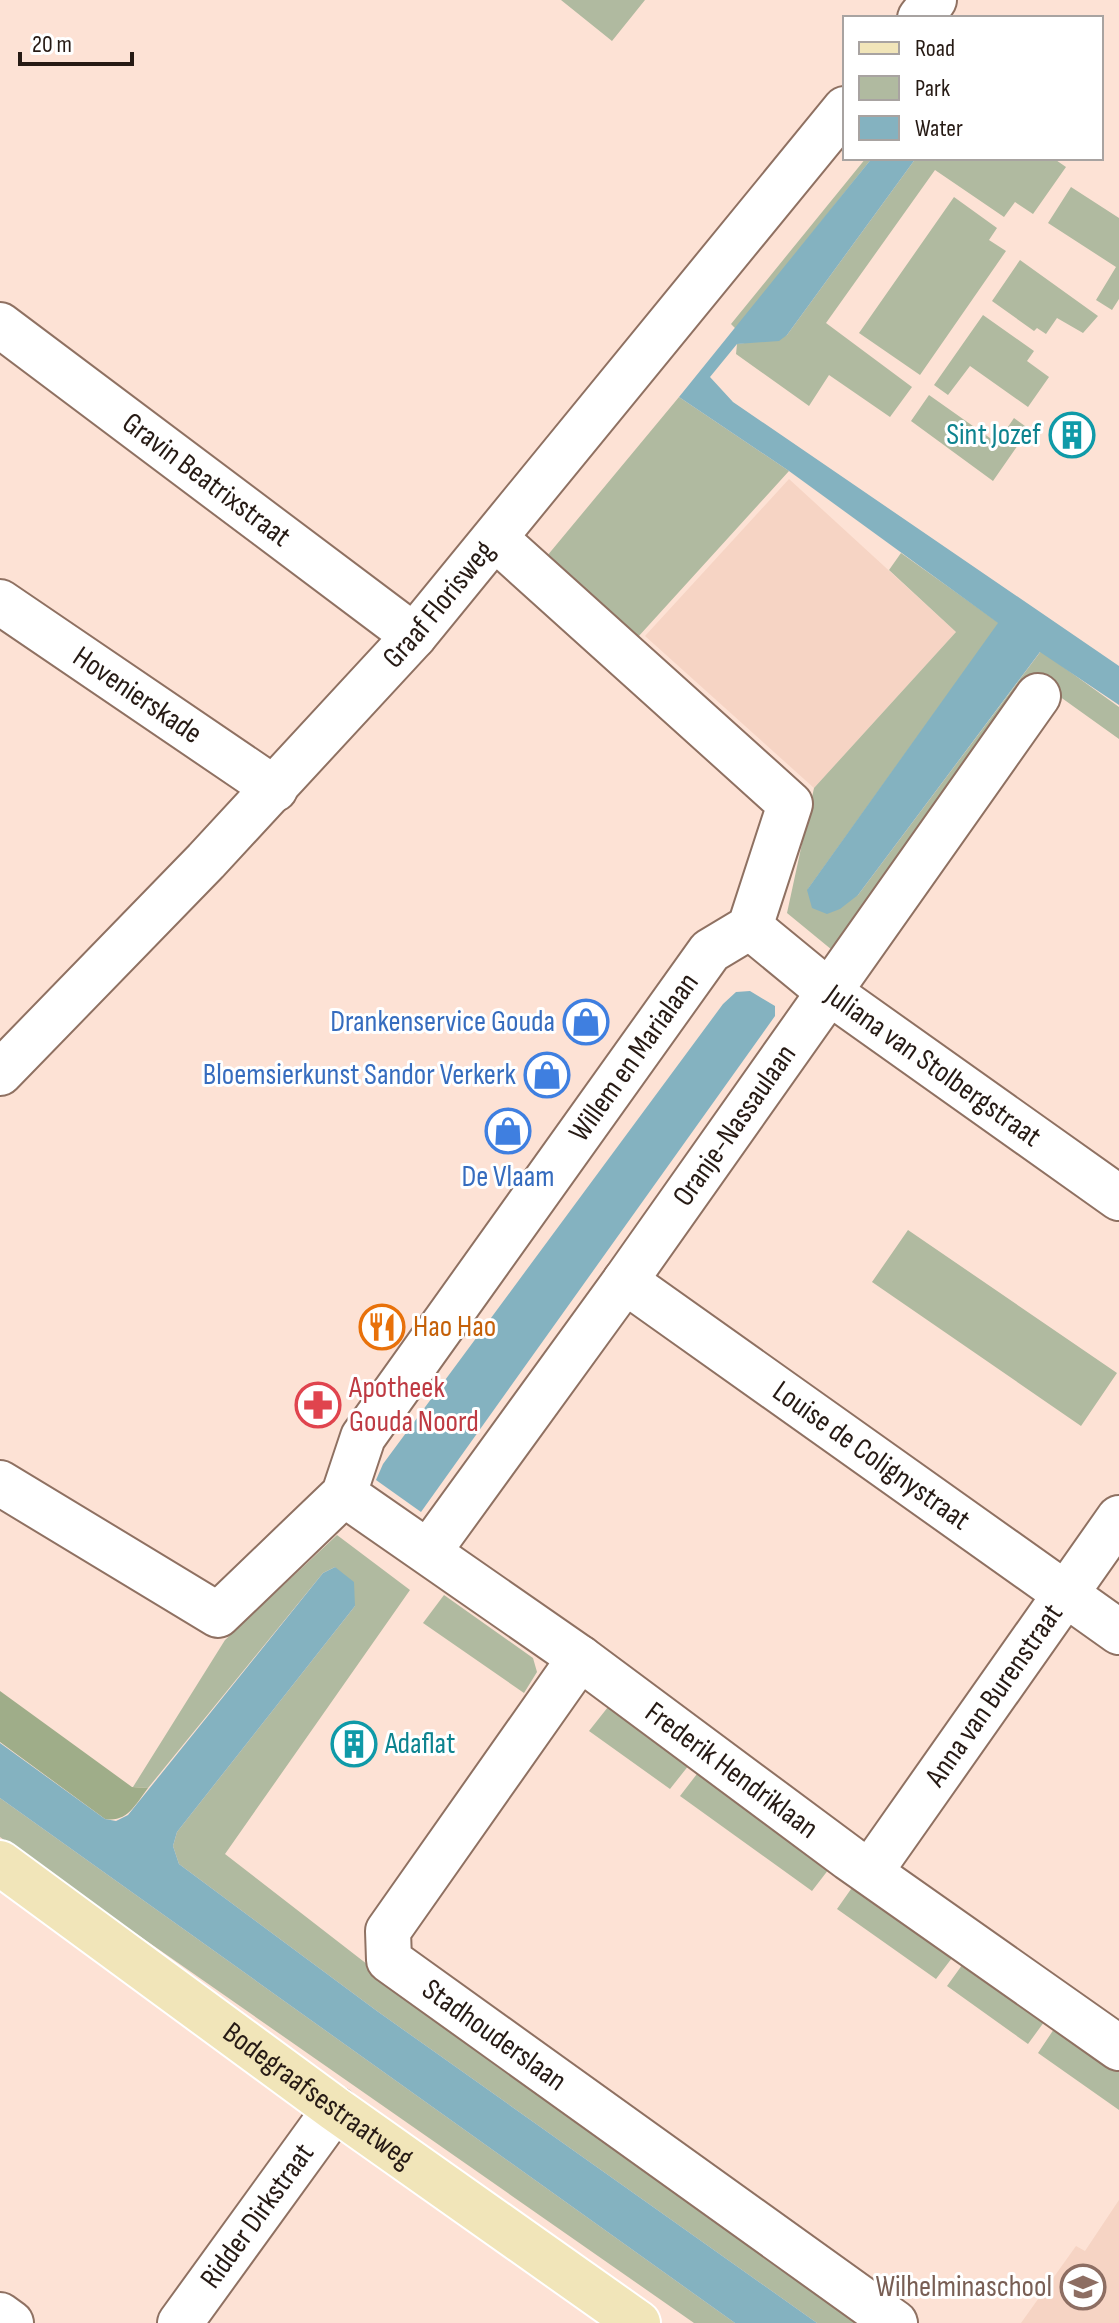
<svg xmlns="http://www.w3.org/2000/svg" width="1119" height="2323" font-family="'Sofia Sans Condensed',sans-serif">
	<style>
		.built { fill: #f6d4c4 }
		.green { fill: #b0baa0 }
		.forest { fill: #9fad89 }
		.water { fill: #84b2c0 }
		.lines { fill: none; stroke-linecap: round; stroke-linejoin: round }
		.minor-casing { stroke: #8f7162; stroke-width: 48 }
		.major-casing { stroke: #fff; stroke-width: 48 }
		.minor { stroke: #fff; stroke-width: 44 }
		.major { stroke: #f1e5b9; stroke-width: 44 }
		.labels { text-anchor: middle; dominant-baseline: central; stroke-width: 6; stroke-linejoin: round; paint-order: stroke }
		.culture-label { font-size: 30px; fill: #0d838f; stroke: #fff; text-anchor: end }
		.street-label { font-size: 30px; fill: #261a14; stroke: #fff }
		.shop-label { font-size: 30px; fill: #366cbe; stroke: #fff; text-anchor: end }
		.food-label { font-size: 30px; fill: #c56008; stroke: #fff; text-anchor: start }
		.health-label { font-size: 30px; fill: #be3a42; stroke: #fff; text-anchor: start }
		.education-label { font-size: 30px; fill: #785e54; stroke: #fff; text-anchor: end }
	</style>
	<rect width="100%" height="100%" fill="#fde2d5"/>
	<path class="built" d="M 789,479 L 956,632 L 814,788 L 645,636 Z
		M 1119,2200 L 1119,2323 L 1021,2323 L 1076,2246 L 1085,2251 Z"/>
	<path class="green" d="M 561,0 L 645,0 L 612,41 Z
		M 866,158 L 872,158 L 736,329 L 731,324 Z
		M 916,158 L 1053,158 L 1066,167 L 1033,214 L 1015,202 L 1004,217 L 935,170 L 826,323 L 912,387 L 890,417 L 829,375 L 809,406 L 736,354 L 737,344 L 768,340 L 787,335 Z
		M 1071,187 L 1119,218 L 1119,299 L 1112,310 L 1096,300 L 1116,267 L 1048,223 Z
		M 954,197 L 997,228 L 989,240 L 1006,251 L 920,375 L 859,333 Z
		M 1020,260 L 1098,316 L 1083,333 L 1057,318 L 1046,334 L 1037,328 L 1034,331 L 992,301 Z
		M 983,315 L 1034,351 L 1027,361 L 1049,377 L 1028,407 L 970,366 L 948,395 L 934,385 Z
		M 929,395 L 997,443 L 1014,418 L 1029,429 L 993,481 L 911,421 Z
		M 679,397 L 789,471 L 638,637 L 547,556 Z
		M 901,553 L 999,623 L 808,889 L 813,908 L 858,895 L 1041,651 L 1119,707 L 1119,739 L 1038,681 L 843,959 L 787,913 L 814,788 L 956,632 L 889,570 Z
		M 908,1230 L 1117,1373 L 1081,1426 L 872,1282 Z
		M 337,1535 L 410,1590 L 225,1854 L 403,1992 L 868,2323 L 817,2323 L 377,2011 L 179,1864 L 173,1846 L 177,1832 L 355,1606 L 335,1567 L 323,1573 L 148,1788 L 133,1787 L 225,1640 Z
		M 444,1595 L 533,1658 L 537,1672 L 524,1693 L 423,1623 Z
		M 608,1707 L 689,1765 L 670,1789 L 589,1731 Z
		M 700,1770 L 832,1865 L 812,1891 L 680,1796 Z
		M 0,1798 L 735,2323 L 694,2323 L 65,1884 L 0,1837 Z
		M 856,1882 L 955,1954 L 936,1979 L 837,1909 Z
		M 965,1961 L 1047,2018 L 1028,2044 L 947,1986 Z
		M 1056,2026 L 1119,2071 L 1119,2110 L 1038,2053 Z"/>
	<path class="forest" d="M 0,1691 L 132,1787 L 148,1788 C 136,1804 127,1823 105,1819 L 0,1742 Z"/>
	<path class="water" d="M 872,158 L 916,158 L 787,335 L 779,341 L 737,344 L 710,377 L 733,402 L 1119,666 L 1119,705 L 1040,652 L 858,895 L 840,909 L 827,914 L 812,908 L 807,890 L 998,623 L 789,471 L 679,397 Z
		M 750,991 L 775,1006 L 775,1016 L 421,1512 L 376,1480 L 383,1464 L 723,1004 L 736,992 Z
		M 335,1567 L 354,1582 L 355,1606 L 177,1832 L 173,1846 L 179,1864 L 377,2011 L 817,2323 L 735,2323 L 0,1798 L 0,1743 L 105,1819 L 116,1821 L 128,1815 L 323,1573 Z"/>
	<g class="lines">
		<g class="minor-casing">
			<g id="minor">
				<path d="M 920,18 L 934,0"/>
				<path id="s1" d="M 0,325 L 414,636"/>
				<path id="s2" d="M 0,602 L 275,789"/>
				<path id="s3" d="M 750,927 L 829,992 L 1119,1198"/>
				<path id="s4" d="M 0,1073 L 206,861 L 414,636 L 845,109"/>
				<path id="s5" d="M 625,1281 L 1119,1632"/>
				<path id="s6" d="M 0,1483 L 218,1615 L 344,1494 L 363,1437 L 710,951 L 750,927 L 790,804 L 496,539"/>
				<path id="s7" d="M 344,1494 L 580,1658 L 849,1858 L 1119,2048"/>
				<path id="s8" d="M 429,1551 L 625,1281 L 1038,696"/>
				<path id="s9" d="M 580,1658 L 388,1931 L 389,1960 L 895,2323"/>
				<path id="s10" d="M 870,1872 L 1119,1518"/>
				<path d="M 0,2315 L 11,2323"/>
				<path id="s11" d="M 180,2323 L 335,2109"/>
			</g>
		</g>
		<g class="major-casing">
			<g id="major">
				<path id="s12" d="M 0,1863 L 335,2109 L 638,2323"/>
			</g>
		</g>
		<use href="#minor" class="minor"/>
		<use href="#major" class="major"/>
	</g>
	<defs>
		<g id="building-ring" transform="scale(2.3)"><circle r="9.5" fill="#fff" stroke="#0f9aa8" stroke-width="1.5"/><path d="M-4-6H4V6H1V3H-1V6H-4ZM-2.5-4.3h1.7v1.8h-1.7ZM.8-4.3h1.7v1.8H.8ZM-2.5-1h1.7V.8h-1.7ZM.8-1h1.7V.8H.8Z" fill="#0f9aa8"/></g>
		<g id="shop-ring" transform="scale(2.3)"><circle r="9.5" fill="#fff" stroke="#3f7fe0" stroke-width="1.5"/><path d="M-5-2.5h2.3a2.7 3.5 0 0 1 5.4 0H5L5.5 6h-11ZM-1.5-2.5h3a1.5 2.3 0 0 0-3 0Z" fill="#3f7fe0"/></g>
		<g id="restaurant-ring" transform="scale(2.3)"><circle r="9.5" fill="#fff" stroke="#e8710a" stroke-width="1.5"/><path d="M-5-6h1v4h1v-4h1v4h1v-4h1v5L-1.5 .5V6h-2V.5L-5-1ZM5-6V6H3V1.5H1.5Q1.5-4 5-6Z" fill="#e8710a"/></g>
		<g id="pharmacy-ring" transform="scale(2.3)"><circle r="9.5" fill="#fff" stroke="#e0444e" stroke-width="1.5"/><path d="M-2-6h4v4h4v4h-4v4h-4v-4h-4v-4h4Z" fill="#e0444e"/></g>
		<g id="school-ring" transform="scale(2.3)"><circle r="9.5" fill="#fff" stroke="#8d6e63" stroke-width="1.5"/><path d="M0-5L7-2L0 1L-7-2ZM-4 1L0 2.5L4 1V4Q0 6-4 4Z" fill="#8d6e63"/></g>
	</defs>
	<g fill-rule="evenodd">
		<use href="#building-ring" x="1072" y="435"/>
		<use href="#shop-ring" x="586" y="1022"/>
		<use href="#shop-ring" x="547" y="1075"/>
		<use href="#shop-ring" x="508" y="1131"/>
		<use href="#restaurant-ring" x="382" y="1327"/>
		<use href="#pharmacy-ring" x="318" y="1405"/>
		<use href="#building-ring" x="354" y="1744"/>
		<use href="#school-ring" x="1083" y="2287"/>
	</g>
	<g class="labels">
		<g class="culture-label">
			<text x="1041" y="435">Sint Jozef</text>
			<text x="385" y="1744" text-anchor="start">Adaflat</text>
		</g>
		<g class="street-label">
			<text stroke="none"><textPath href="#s1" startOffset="258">Gravin Beatrixstraat</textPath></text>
			<text stroke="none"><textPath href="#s4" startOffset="642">Graaf Florisweg</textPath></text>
			<text stroke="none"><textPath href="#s2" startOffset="166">Hovenierskade</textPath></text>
			<text stroke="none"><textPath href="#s6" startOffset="956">Willem en Marialaan</textPath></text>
			<text stroke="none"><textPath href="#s3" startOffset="230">Juliana van Stolbergstraat</textPath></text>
			<text stroke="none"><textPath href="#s8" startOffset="524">Oranje-Nassaulaan</textPath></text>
			<text stroke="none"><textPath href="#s5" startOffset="302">Louise de Colignystraat</textPath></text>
			<text stroke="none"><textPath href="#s10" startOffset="216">Anna van Burenstraat</textPath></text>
			<text stroke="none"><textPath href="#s7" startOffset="476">Frederik Hendriklaan</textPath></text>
			<text stroke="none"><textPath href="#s9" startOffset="492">Stadhouderslaan</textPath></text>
			<text stroke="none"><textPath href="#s12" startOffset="394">Bodegraafsestraatweg</textPath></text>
			<text stroke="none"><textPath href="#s11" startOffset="132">Ridder Dirkstraat</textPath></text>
		</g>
		<g class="shop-label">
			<text x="555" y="1022">Drankenservice Gouda</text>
			<text x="516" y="1075">Bloemsierkunst Sandor Verkerk</text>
			<text x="508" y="1177" text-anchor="middle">De Vlaam</text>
		</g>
		<g class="food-label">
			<text x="413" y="1327">Hao Hao</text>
		</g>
		<g class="health-label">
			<text x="349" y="1388">Apotheek<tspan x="349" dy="34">Gouda Noord</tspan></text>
		</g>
		<g class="education-label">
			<text x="1052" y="2287">Wilhelminaschool</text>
		</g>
	</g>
	<rect x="843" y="16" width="260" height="144" fill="#ffffff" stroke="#a8a3a1" stroke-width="2"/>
	<rect x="859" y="42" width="40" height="12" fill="#f1e5b9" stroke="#a8a3a1" stroke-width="2"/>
	<text x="915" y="56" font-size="24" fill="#261a14">Road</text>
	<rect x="859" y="76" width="40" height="24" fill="#b0baa0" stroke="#a8a3a1" stroke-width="2"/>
	<text x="915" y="96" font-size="24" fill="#261a14">Park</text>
	<rect x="859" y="116" width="40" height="24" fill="#84b2c0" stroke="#a8a3a1" stroke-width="2"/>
	<text x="915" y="136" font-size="24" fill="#261a14">Water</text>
	<path d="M20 52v12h112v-12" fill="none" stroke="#261a14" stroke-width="4"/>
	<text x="32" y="52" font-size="24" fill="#261a14" stroke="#ffffff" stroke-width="6" paint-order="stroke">20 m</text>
</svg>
